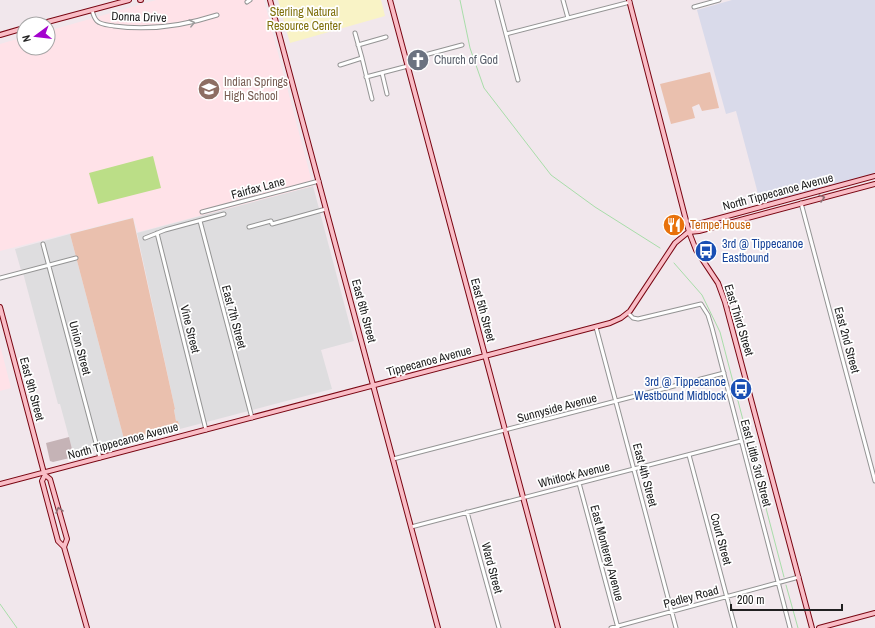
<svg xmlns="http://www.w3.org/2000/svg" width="875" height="628" font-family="'Archivo Narrow',sans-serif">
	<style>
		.residential { fill: #dedddf }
		.industrial { fill: #d9daea }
		.education { fill: #ffe2e8 }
		.construction { fill: #c5b3b6 }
		.grass { fill: #eac0ae }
		.park { fill: #f9f3c6 }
		.pitch { fill: #bbde87 }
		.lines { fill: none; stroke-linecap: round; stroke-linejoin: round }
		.stream { stroke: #a8dda9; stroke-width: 1 }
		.street-casing { stroke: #949494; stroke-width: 5 }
		.secondary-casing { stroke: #790612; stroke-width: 6 }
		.street { stroke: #fff; stroke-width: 3 }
		.secondary { stroke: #f9bdc6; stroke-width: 4 }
		.oneway { stroke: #9b9b9b }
		.oneway2 { stroke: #8c6e73 }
		.labels { text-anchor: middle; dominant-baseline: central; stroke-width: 3.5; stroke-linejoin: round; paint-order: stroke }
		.park-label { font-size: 12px; fill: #80710d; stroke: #fff }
		.street-label { font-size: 12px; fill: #202020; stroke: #fff }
		.worship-label { font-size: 12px; fill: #5b616d; stroke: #fff; text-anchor: start }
		.education-label { font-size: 12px; fill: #785e54; stroke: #fff; text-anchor: start }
		.food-label { font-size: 12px; fill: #c56008; stroke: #fff; text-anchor: start }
		.transit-label { font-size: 12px; fill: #164399; stroke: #fff; text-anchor: start }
	</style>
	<rect width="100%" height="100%" fill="#f1e7ec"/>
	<path class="residential" d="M 313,186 L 354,341 L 321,350 L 332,389 L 180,429 L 178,421 L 176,421 L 174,410 L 175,409 L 137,233 Z
		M 70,234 L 125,443 L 74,456 L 60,404 L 58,404 L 22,269 L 21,270 L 15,249 Z"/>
	<path class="industrial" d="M 732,0 L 875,0 L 875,174 L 761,205 L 736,111 L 726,114 L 697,10 Z"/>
	<path class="education" d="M 156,0 L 264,0 L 313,186 L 138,232 L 133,217 L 0,251 L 0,44 L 24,37 L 24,48 L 48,48 L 48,31 Z
		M 0,345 L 11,388 L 0,391 Z"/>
	<path class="construction" d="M 69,437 L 74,457 L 53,462 L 50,461 L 46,443 Z"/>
	<path class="grass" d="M 710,72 L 719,108 L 702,111 L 699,104 L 692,107 L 695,118 L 671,124 L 660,84 Z
		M 133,218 L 175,409 L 174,410 L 176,421 L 178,421 L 180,429 L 125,443 L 70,234 Z"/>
	<path class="park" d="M 278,0 L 381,0 L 385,16 L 290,43 Z"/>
	<path class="pitch" d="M 153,156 L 161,188 L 98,204 L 89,173 Z"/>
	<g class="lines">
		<path class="stream" d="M 460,0 L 470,48 L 484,88 L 551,175 L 595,207 L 660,248
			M 674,263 L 702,295 L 720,332 L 784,577
			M 786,585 L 798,628
			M 0,604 L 17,628"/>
		<g class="street-casing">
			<path id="street" d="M 497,0 L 518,80
				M 563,0 L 568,18
				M 247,2 L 250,0
				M 694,7 L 719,0
				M 92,10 C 93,14 94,18 97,21 C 101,25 109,25 114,26 C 150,31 183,26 217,15
				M 506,34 L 630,2
				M 358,45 L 386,37
				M 362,58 L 372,99
				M 406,60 L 462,45
				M 340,65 L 362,58 L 355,33
				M 382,73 L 387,94
				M 366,77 L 408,66
				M 801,203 L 875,481
				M 202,212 L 319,181
				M 200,221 L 252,418
				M 249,227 L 271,221 L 272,224 L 326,209
				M 157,233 L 206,430
				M 145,238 L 165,230 L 224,214
				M 43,244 L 100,458
				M 0,278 L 76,258
				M 628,313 L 633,318 L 638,319 L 701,304 L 708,315 L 712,328 L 790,628
				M 596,327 L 676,628
				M 689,455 L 735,628
				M 393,459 L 724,373
				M 579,483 L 618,628
				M 467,512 L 499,628
				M 411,527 L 741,441
				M 611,628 L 799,577"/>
		</g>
		<g class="secondary-casing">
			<path id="secondary" d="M 140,0 L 141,0
				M 270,0 L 438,628
				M 390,0 L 558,628
				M 629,0 L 689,232 L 696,250 L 718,283 L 725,302 L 812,628
				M 40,24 L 129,0
				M 0,35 L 24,28
				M 689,232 L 699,231 L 875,184
				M 0,307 L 44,473 L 45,475 L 42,481 L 58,541 L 64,547 L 87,628
				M 45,475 L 50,479 L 67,539 L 64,547
				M 0,484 L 610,323 L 621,318 L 630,311 L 675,243 L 698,224 L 875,176
				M 819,628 L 875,613"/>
		</g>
		<use href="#street" class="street"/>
		<use href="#secondary" class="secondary"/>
	</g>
	<defs><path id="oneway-chevron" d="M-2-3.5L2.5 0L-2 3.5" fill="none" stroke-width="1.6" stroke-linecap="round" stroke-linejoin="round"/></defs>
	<use class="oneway" href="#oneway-chevron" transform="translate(192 23) rotate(-14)"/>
	<g class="oneway2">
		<use href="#oneway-chevron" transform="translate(822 198) rotate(-15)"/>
		<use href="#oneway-chevron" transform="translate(59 510) rotate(-106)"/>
	</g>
	<defs>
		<g id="church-disc" transform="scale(1.15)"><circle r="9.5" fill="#6b7280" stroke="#fff"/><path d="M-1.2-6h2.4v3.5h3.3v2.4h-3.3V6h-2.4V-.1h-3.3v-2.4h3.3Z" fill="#fff"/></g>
		<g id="school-disc" transform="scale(1.15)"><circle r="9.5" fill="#8d6e63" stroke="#fff"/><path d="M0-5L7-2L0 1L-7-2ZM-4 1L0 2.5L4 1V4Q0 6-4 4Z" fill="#fff"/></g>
		<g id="restaurant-disc" transform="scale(1.15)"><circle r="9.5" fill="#e8710a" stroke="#fff"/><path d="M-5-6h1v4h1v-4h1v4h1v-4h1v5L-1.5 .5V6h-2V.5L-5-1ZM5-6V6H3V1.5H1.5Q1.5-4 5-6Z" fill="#fff"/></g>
		<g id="bus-disc" transform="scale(1.15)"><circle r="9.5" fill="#1a4fb4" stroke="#fff"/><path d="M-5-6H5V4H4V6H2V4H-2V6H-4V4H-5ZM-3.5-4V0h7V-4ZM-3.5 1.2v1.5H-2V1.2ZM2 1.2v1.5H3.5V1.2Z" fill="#fff"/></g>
	</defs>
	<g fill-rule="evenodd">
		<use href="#church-disc" x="418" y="60"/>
		<use href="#school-disc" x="209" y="89"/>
		<use href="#restaurant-disc" x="674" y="225"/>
		<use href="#bus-disc" x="706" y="251"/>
		<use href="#bus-disc" x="741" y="389"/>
	</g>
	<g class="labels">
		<g class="park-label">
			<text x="304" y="12">Sterling Natural<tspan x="304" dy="14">Resource Center</tspan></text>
		</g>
		<g class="street-label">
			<text transform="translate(139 17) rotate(2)">Donna Drive</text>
			<text transform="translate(258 188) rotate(-15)">Fairfax Lane</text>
			<text transform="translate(778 192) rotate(-15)">North Tippecanoe Avenue</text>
			<text transform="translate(483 310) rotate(75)">East 5th Street</text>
			<text transform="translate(364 311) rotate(75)">East 6th Street</text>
			<text transform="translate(234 317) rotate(75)">East 7th Street</text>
			<text transform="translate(739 320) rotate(73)">East Third Street</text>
			<text transform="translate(190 329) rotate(76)">Vine Street</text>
			<text transform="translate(847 340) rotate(75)">East 2nd Street</text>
			<text transform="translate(80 348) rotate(75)">Union Street</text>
			<text transform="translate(429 361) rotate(-15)">Tippecanoe Avenue</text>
			<text transform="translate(32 389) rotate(75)">East 9th Street</text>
			<text transform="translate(557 408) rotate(-15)">Sunnyside Avenue</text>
			<text transform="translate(123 441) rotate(-15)">North Tippecanoe Avenue</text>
			<text transform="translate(756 463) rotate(75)">East Little 3rd Street</text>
			<text transform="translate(574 475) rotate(-14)">Whitlock Avenue</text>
			<text transform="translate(645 475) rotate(75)">East 4th Street</text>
			<text transform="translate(721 539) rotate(75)">Court Street</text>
			<text transform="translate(607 553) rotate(75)">East Monterey Avenue</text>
			<text transform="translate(492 568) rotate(75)">Ward Street</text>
			<text transform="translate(691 597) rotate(-15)">Pedley Road</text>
		</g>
		<g class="worship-label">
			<text x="434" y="60">Church of God</text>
		</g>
		<g class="education-label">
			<text x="224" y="82">Indian Springs<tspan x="224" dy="14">High School</tspan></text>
		</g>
		<g class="food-label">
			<text x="690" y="225">Tempe House</text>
		</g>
		<g class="transit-label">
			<text x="722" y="244">3rd @ Tippecanoe<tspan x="722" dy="14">Eastbound</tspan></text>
			<text x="726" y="382" text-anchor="end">3rd @ Tippecanoe<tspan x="726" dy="14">Westbound Midblock</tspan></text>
		</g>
	</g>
	<g transform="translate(36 36) rotate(255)"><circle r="19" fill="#ffffff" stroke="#a6a6a6"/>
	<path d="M0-3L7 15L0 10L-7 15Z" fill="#a403ce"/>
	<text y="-6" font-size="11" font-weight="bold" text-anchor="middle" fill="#202020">N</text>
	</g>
	<path d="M731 604v6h111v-6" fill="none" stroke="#202020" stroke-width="2"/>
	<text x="737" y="604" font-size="12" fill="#202020" stroke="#ffffff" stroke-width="3" paint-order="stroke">200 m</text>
</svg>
